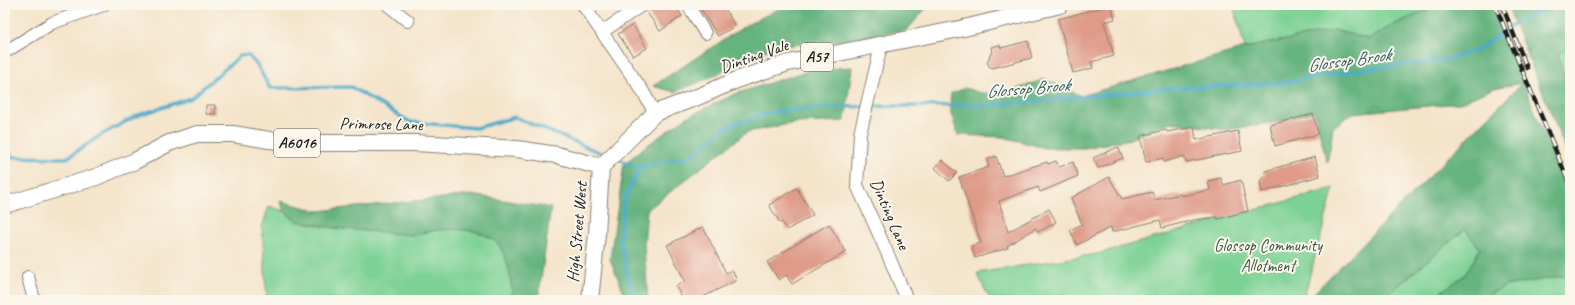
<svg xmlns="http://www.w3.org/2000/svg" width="1575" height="305" font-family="Caveat,sans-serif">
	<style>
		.green { fill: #7cd194; stroke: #4c7658 }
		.forest { fill: #65b37e; stroke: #40684d }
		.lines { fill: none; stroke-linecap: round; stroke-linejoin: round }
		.stream { stroke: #4babca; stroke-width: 3.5 }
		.building { fill: #df9a88 }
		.minor-casing { stroke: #888073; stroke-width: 14 }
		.major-casing { stroke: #888073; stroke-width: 18 }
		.minor { stroke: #fff; stroke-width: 12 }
		.major { stroke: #fff; stroke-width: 16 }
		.rail-casing { stroke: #1c1c1c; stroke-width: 4.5 }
		.rail { stroke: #fbf7ec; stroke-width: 3; stroke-dasharray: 9; stroke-linecap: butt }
		.labels { text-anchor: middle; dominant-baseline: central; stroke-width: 4; stroke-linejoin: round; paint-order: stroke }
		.shield { fill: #fbf7ec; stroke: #5f5e5a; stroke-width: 1 }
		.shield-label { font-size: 16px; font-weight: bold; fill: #1c1c1c }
		.street-label { font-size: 17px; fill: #1c1c1c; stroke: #fbf7ec }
		.park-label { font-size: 17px; fill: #3e5b46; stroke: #fbf7ec }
		.water-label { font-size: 18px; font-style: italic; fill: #315c6a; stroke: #fbf7ec }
	</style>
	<rect width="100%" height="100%" fill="#fbf7ec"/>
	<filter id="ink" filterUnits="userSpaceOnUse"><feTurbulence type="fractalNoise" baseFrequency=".025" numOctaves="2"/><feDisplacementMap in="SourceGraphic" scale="8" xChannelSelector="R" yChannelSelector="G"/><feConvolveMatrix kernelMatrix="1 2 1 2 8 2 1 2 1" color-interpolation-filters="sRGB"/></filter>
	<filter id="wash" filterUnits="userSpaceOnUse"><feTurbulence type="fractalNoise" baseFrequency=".012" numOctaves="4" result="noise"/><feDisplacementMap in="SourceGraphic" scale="16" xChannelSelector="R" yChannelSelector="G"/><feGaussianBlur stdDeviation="0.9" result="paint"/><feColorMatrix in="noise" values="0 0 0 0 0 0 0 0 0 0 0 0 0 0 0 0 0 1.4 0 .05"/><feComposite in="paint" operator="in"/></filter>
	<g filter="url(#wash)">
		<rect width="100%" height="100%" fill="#f4e4ca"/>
		<path class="green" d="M 1233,5 L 1438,5 L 1395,24 L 1368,39 L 1335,30 L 1245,48 Z
			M 1570,48 L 1570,100 L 1558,54 Z
			M 1334,188 L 1303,300 L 990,300 L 977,273 L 1097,254 Z
			M 269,206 L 284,211 L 297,221 L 325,227 L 413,235 C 436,228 480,224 498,244 C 508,256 513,285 512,300 L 267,300 L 262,227 Z
			M 1465,229 L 1480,249 L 1465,275 L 1429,300 L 1381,300 Z
			M 1568,275 L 1570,300 L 1478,300 L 1505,286 Z"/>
		<path class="forest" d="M 786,5 L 929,5 L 907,30 L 843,40 L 773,47 L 716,75 L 675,92 L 653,86 L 745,26 Z
			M 1438,5 L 1491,5 L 1570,197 L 1570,281 L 1568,275 L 1505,286 L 1478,300 L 1429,300 L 1465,275 L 1480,249 L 1465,229 L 1381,300 L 1307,300 L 1522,83 L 1494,88 L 1460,103 L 1353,113 L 1333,127 L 1330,149 L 1327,162 L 1314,111 L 1282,121 L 1227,130 L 1170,122 L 1130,139 L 1085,148 L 1045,148 L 1003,137 L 958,135 L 950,111 L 951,94 L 965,88 L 981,93 L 1003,94 L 1045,79 L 1081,96 L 1245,48 L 1335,30 L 1368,39 L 1395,24 Z
			M 1507,5 L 1570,5 L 1570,48 L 1558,54 L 1570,100 L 1570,160 Z
			M 852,67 L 845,121 L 795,123 L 747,132 L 647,210 L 644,245 L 648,300 L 627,300 L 610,259 L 624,164 L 642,149 L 687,117 L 735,94 L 811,70 Z
			M 472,195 L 551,208 L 538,300 L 512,300 C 513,285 508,256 498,244 C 480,224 436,228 413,235 L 343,229 L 297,221 L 284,211 L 280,201 L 318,211 Z"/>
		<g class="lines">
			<path class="stream" d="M 5,147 L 13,157 L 67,158 L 101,135 L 136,116 L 191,98 L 240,56 L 248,55 L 257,65 L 270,88 L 351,87 L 410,122 L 476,128 L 515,117 L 601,153
				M 621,160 L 640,168
				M 633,300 L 620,240 L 624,200 L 640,168 L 691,156 L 726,127 L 772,112 L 830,107 L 994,105 L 1177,88 L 1281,83 L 1378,67 L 1442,61 L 1480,49 L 1506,29 L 1552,5"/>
		</g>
		<g id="blocks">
			<path class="building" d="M 654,5 L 675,5 L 682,16 L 660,31 L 646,11 Z
				M 698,5 L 723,5 L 735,26 L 718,36 Z
				M 1111,5 L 1115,19 L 1104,22 L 1114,56 L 1091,62 L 1093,68 L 1073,73 L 1058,19 Z
				M 633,25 L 647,48 L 633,56 L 618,34 Z
				M 1028,41 L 1032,58 L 992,68 L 989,66 L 987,62 L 992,51 L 991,47 L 1000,45 L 1001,48 Z
				M 206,105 L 215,105 L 215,114 L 206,114 Z
				M 1313,114 L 1318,134 L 1275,146 L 1270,125 Z
				M 1194,127 L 1196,140 L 1238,131 L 1242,151 L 1186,162 L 1184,156 L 1164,162 L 1163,158 L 1146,162 L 1140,136 L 1166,130 L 1167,132 Z
				M 1118,147 L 1123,158 L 1098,168 L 1093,158 Z
				M 996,156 L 1003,176 L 1047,162 L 1048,164 L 1056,161 L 1059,167 L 1073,162 L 1078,176 L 1040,192 L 1038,187 L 999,201 L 1008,232 L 1049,209 L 1056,222 L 1038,232 L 1036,228 L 1007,246 L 1008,248 L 975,258 L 971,246 L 981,243 L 959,177 L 989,167 L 987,160 Z
				M 1315,157 L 1320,176 L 1262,192 L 1260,181 L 1265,174 L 1265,171 Z
				M 942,160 L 957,173 L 949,181 L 935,168 Z
				M 1109,177 L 1122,199 L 1152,192 L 1155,200 L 1180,194 L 1181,196 L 1210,190 L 1208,181 L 1221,178 L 1223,185 L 1241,180 L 1248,211 L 1218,219 L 1217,217 L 1194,220 L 1162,228 L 1160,220 L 1112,232 L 1111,227 L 1077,245 L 1070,230 L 1082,224 L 1071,198 Z
				M 797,188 L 813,215 L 787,230 L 782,222 L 780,223 L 769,205 Z
				M 829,224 L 846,252 L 792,284 L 786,275 L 779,280 L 767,262 Z
				M 703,227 L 726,273 L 732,270 L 737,280 L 697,300 L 683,300 L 676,286 L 685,281 L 667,245 Z"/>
		</g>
	</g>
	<g filter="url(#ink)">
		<use href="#blocks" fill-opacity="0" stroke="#888073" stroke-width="1"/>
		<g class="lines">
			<g class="minor-casing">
				<path id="minor" d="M 388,5 L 408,21
					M 583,5 L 642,90 L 655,113
					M 688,5 L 705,33
					M 602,32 L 642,5
					M 881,46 L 860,134 L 857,185 L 889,257 L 907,300
					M 5,52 L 52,23 L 103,5
					M 28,277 L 34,300"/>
			</g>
			<g class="major-casing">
				<path id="major" d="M 601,167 L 655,113 L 700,96 L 739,79 L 788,63 L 964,28 L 1060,5
					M 5,205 L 96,177 L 135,161 L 169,143 L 197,134 L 233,134 L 269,140 L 302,143 L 415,143 L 517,149 L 557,155 L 601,167
					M 590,300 L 597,234 L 601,167"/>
			</g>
			<use href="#minor" class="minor"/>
			<use href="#major" class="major"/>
			<g class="rail-casing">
				<path id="rail" d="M 1495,5 L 1570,185
					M 1502,5 L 1527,68"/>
			</g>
			<use href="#rail" class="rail"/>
		</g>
	</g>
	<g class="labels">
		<g class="shield">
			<rect x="801" y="43" width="32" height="28" rx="3"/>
			<rect x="274" y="129" width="46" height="28" rx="3"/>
		</g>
		<g class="shield-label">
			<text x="817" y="57">A57</text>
			<text x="297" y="143">A6016</text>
		</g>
		<g class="street-label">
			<text transform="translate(754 56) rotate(-19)">Dinting Vale</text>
			<text transform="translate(381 124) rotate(1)">Primrose Lane</text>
			<text transform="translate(890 214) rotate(67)">Dinting Lane</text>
			<text transform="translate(577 232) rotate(-85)">High Street West</text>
		</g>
		<g class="park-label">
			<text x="1268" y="245">Glossop Community<tspan x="1268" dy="20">Allotment</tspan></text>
		</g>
		<g class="water-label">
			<text transform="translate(1349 60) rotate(-8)">Glossop Brook</text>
			<text transform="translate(1028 88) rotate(-5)">Glossop Brook</text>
		</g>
	</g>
	<rect width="1575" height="305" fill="none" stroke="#fbf7ec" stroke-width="20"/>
</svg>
